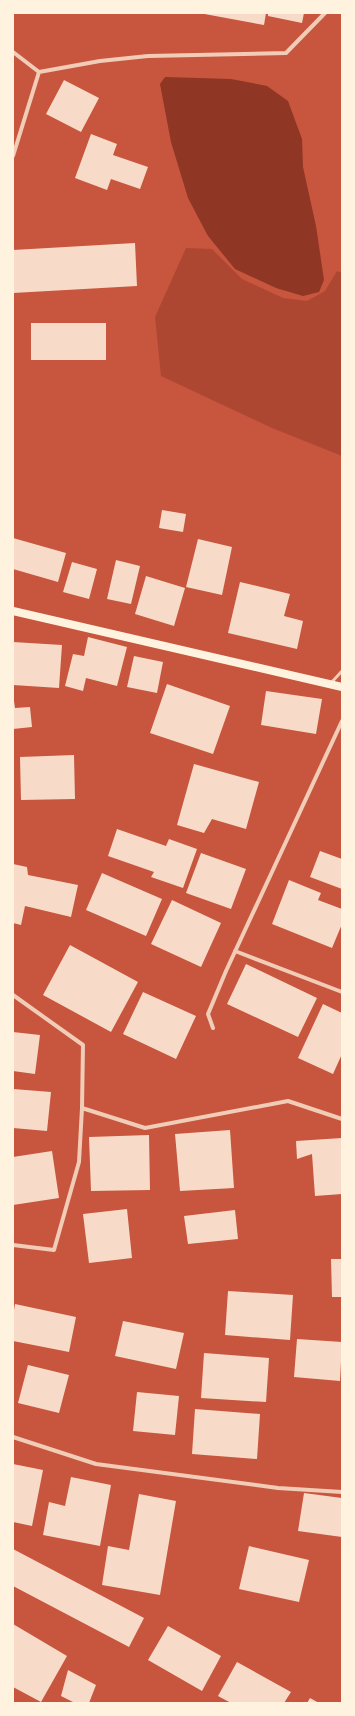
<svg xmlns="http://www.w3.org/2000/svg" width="355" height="1716" font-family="'Source Sans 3',sans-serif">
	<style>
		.green { fill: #ae4732 }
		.water { fill: #8f3625 }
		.building { fill: #f7dbc8 }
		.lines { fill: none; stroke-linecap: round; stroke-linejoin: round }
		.service { stroke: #f1ccb7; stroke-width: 3 }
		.minor { stroke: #f1ccb7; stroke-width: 4 }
		.secondary { stroke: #fff3e0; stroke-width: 8 }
	</style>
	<rect width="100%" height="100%" fill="#c8553d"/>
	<path class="green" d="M 186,248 L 212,249 L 242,279 L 283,298 L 307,301 L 325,291 L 337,271 L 342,273 L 342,456 L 272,428 L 161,376 L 155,317 Z"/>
	<path class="water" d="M 165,77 L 231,79 L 267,86 L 288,101 L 302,139 L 303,167 L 316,226 L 324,280 L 319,292 L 303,296 L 276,288 L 235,269 L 208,236 L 188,198 L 171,142 L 160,84 Z"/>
	<path class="building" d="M 199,13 L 266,13 L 264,25 Z
		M 268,13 L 304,13 L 302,23 L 268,16 Z
		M 64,80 L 99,98 L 81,132 L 46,114 Z
		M 91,134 L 117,144 L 113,155 L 148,167 L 140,189 L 111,179 L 107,190 L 75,178 Z
		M 135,243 L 137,286 L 13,293 L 13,250 Z
		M 31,323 L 106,323 L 106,360 L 31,360 Z
		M 162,510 L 186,514 L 183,532 L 159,528 Z
		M 13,538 L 66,553 L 58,582 L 13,569 Z
		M 198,539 L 232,547 L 222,595 L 186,587 Z
		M 116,560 L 140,566 L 131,604 L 107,599 Z
		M 72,562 L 97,569 L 89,599 L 63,592 Z
		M 146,576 L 185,588 L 174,626 L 135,614 Z
		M 240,582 L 290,594 L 284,616 L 303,621 L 297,649 L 228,633 Z
		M 88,637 L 127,647 L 117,686 L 86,678 L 83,691 L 65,686 L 73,654 L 84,656 Z
		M 13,642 L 62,645 L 59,688 L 13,685 Z
		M 134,656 L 163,662 L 157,693 L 127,687 Z
		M 167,684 L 230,706 L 213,754 L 150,733 Z
		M 266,691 L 322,699 L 316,734 L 261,725 Z
		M 13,694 L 15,708 L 30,707 L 32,727 L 13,729 Z
		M 74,755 L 75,799 L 21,800 L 20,757 Z
		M 194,764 L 259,782 L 246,829 L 212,819 L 204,833 L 177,825 Z
		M 117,829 L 166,846 L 169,839 L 197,849 L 183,888 L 151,877 L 154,872 L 108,856 Z
		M 320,851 L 342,859 L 342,889 L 310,877 Z
		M 201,853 L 246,869 L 231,909 L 186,893 Z
		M 13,864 L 27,867 L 28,875 L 78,885 L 71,917 L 25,906 L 21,925 L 13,923 Z
		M 102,873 L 162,899 L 146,936 L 86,910 Z
		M 289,880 L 321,893 L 318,900 L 342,909 L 342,924 L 332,948 L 272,924 Z
		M 172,900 L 221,923 L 201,967 L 151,944 Z
		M 70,945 L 138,982 L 111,1032 L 43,995 Z
		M 246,964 L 317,998 L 298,1037 L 227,1004 Z
		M 143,992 L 196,1016 L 176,1059 L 123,1034 Z
		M 323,1004 L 342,1013 L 342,1054 L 333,1074 L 298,1058 Z
		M 13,1032 L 40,1035 L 35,1074 L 13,1071 Z
		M 13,1089 L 51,1092 L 47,1131 L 13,1128 Z
		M 230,1130 L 234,1188 L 180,1191 L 175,1134 Z
		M 149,1135 L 150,1190 L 91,1191 L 89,1137 Z
		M 342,1138 L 342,1194 L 315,1196 L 312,1154 L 297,1159 L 296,1141 Z
		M 52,1151 L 59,1198 L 13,1205 L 13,1157 Z
		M 127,1209 L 132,1258 L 89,1263 L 83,1214 Z
		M 235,1210 L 238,1239 L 188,1244 L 184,1216 Z
		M 331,1259 L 342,1259 L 342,1297 L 332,1297 Z
		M 228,1291 L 293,1295 L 290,1340 L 225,1335 Z
		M 15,1304 L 76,1317 L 69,1352 L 13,1341 L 13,1316 Z
		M 123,1321 L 184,1333 L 176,1369 L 115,1356 Z
		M 297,1339 L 342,1342 L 340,1381 L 294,1377 Z
		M 204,1353 L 269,1358 L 266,1402 L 201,1398 Z
		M 28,1365 L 69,1375 L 59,1413 L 18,1403 Z
		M 137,1392 L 179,1396 L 175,1435 L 133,1431 Z
		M 195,1409 L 260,1414 L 257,1459 L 192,1454 Z
		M 13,1464 L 43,1470 L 32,1526 L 13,1522 Z
		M 71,1477 L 111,1485 L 100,1546 L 43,1535 L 49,1502 L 65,1506 Z
		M 304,1493 L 342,1498 L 342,1537 L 298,1531 Z
		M 139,1494 L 176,1501 L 160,1595 L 102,1585 L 108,1546 L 129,1550 Z
		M 249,1546 L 309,1560 L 299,1602 L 239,1589 Z
		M 13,1549 L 144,1618 L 129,1647 L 13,1586 Z
		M 13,1624 L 67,1656 L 41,1702 L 13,1687 Z
		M 168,1626 L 221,1656 L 202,1691 L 148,1660 Z
		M 237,1662 L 291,1692 L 284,1703 L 231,1703 L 218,1696 Z
		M 68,1670 L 96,1685 L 89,1703 L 75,1703 L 61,1696 Z
		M 310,1698 L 319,1703 L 307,1703 Z"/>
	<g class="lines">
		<path class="service" d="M 331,683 L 342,671"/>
		<path class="minor" d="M 13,52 L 39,72
			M 13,156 L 39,72 L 100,61 L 148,56 L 286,53 L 325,13
			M 235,951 L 342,992
			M 13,995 L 83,1045 L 82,1108
			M 213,1028 L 208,1014 L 226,971 L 342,721
			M 13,1245 L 54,1250 L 79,1162 L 82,1108 L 145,1128 L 288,1101 L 342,1119
			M 13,1437 L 96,1464 L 278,1488 L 342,1492"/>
		<path class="secondary" d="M 13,611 L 342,687"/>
	</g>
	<rect width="355" height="1716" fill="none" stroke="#fff3e0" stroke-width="28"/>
</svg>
